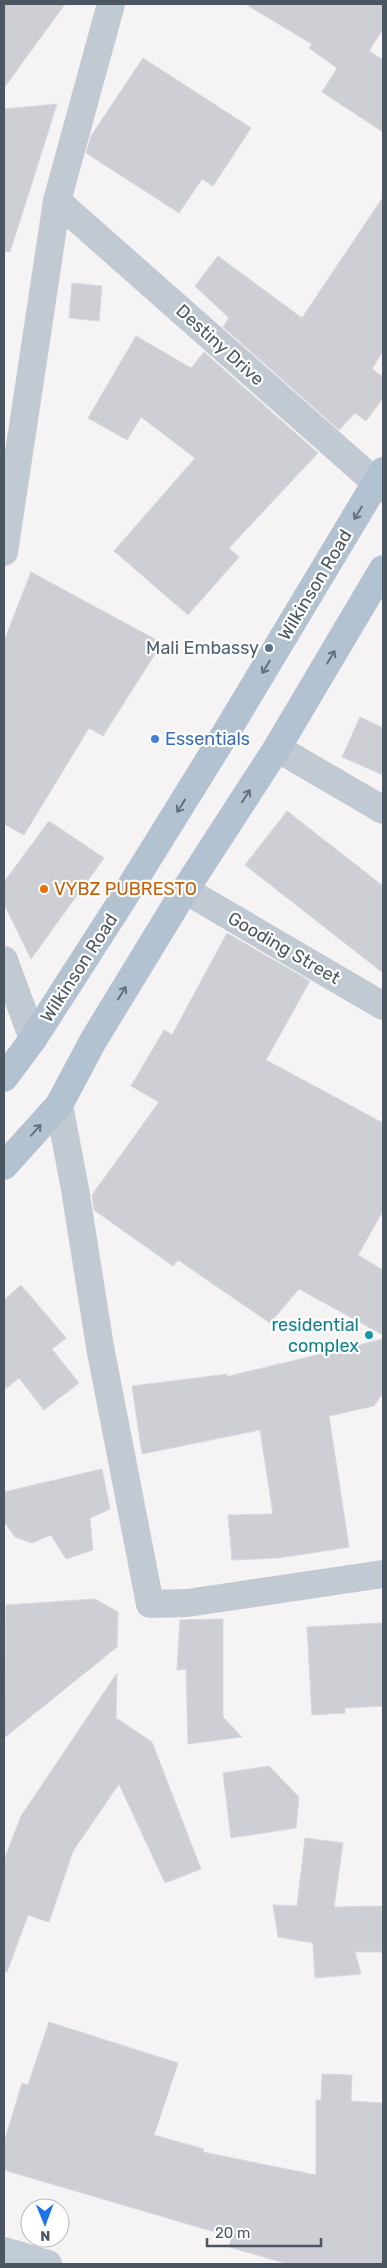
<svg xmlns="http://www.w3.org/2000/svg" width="387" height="2268" font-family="Rubik,sans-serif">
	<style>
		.building { fill: #cdcfd5; stroke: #d7d9de }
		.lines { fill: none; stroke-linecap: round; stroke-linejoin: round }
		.minor { stroke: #c1cad2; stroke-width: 28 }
		.tertiary { stroke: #c1cad2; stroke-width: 28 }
		.secondary { stroke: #c1cbd6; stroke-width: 28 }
		.primary { stroke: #b3c2d1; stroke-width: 28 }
		.oneway { stroke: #64717d }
		.service-dot { fill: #5c6f8a; stroke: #fff; stroke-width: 2 }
		.shop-dot { fill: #3f7fe0; stroke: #fff; stroke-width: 2 }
		.food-dot { fill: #e8710a; stroke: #fff; stroke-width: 2 }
		.culture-dot { fill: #0f9aa8; stroke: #fff; stroke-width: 2 }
		.labels { text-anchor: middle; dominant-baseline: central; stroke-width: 4.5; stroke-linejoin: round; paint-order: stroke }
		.street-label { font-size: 18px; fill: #4a5661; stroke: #fff }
		.service-label { font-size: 18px; fill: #4e5e75; stroke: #fff; text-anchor: end }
		.shop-label { font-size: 18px; fill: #366cbe; stroke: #fff; text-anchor: start }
		.food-label { font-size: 18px; fill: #c56008; stroke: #fff; text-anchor: start }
		.culture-label { font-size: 18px; fill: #0d838f; stroke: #fff; text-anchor: end }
	</style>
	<rect width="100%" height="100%" fill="#f5f3f3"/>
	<path class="building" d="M 4,4 L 65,4 L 4,88 Z
		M 245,4 L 383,4 L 383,29 L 369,51 L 383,60 L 383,132 L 322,92 L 337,68 L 309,48 L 312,44 Z
		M 143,58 L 251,128 L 213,186 L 202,179 L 179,213 L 86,153 L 91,136 Z
		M 57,104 L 10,252 L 4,251 L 4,109 Z
		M 383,197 L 383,351 L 372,369 L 383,377 L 383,398 L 366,421 L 355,413 L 339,430 L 223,327 L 229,318 L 195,286 L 218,256 L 302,318 Z
		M 72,283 L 102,286 L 99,321 L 69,318 Z
		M 136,336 L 191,368 L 204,352 L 318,453 L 229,548 L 239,557 L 188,615 L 114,551 L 195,458 L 141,417 L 127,440 L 88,418 Z
		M 31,572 L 162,643 L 103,736 L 89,728 L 24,835 L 4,824 L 4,641 Z
		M 360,717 L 383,728 L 383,775 L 342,757 Z
		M 287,811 L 383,886 L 383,973 L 245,865 Z
		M 49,821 L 104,858 L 31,959 L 4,904 L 4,882 Z
		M 227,933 L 310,981 L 266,1060 L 383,1123 L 383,1211 L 358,1255 L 383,1270 L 383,1335 L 299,1289 L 270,1323 L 178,1260 L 173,1266 L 94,1210 L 92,1195 L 159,1102 L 131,1086 L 164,1030 L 172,1035 Z
		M 21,1285 L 66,1338 L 52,1349 L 79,1383 L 44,1410 L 19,1378 L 4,1390 L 4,1300 Z
		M 383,1339 L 383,1393 L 374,1406 L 329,1416 L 349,1547 L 279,1558 L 232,1560 L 228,1515 L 273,1514 L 260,1430 L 142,1454 L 132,1386 L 228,1374 L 225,1377 Z
		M 102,1469 L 110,1509 L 90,1518 L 93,1550 L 66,1559 L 51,1535 L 32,1543 L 15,1537 L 4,1522 L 4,1492 Z
		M 95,1599 L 118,1612 L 117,1647 L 4,1738 L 6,1605 Z
		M 223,1619 L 223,1717 L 242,1737 L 188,1744 L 186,1669 L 177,1670 L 180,1620 Z
		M 383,1623 L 383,1706 L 345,1708 L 345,1713 L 312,1715 L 307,1627 Z
		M 117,1673 L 116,1718 L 152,1742 L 201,1869 L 165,1883 L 119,1784 L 73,1851 L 49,1922 L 28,1915 L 7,1972 L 4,1971 L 4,1860 L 21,1816 Z
		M 269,1766 L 299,1797 L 296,1828 L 231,1838 L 223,1773 Z
		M 305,1838 L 343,1843 L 334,1907 L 383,1906 L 383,1952 L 355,1952 L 361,1974 L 315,1978 L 313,1943 L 278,1937 L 273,1905 L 297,1906 Z
		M 49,2022 L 178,2063 L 154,2135 L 204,2149 L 203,2152 L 316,2175 L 316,2100 L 321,2100 L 322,2074 L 352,2075 L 351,2101 L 383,2103 L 383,2264 L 288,2264 L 229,2247 L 232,2237 L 4,2170 L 4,2143 L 22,2083 L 28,2085 Z"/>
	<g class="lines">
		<path class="minor" d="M 4,552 L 57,201
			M 277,748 L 383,810
			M 185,890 L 383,1006
			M 4,960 L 33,1039
			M 59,1105 L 75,1189 L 100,1347 L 150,1604 L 187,1603 L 383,1574"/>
		<path class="tertiary" d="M 111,4 L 57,201 L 383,489"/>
		<path class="secondary" d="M 4,2251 L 48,2264"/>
		<path class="primary" d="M 4,1078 L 33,1039 L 121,902 L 227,731 L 383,471
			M 4,1166 L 59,1105 L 93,1041 L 185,890 L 277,748 L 383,569"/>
	</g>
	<defs><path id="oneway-shaft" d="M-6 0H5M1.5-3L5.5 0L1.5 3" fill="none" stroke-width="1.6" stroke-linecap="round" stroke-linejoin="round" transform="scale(1.25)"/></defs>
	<g class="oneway">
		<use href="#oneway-shaft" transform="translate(358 513) rotate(121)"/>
		<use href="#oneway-shaft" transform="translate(331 657) rotate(-59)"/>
		<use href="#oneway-shaft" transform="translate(266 667) rotate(121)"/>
		<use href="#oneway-shaft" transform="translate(246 796) rotate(-57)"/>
		<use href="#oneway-shaft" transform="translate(181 806) rotate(122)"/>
		<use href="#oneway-shaft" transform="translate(122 993) rotate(-58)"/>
		<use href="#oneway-shaft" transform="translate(36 1130) rotate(-48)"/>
	</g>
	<circle class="service-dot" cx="269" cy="648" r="5"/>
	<circle class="shop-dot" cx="155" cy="739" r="5"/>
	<circle class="food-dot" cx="44" cy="889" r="5"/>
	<circle class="culture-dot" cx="369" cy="1335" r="5"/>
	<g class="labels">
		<g class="street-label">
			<text transform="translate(220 345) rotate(42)">Destiny Drive</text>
			<text transform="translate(315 585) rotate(-59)">Wilkinson Road</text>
			<text transform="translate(284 948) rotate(30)">Gooding Street</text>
			<text transform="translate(79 968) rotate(-57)">Wilkinson Road</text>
		</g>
		<g class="service-label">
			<text x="259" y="648">Mali Embassy</text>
		</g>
		<g class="shop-label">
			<text x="165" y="739">Essentials</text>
		</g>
		<g class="food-label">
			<text x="54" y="889">VYBZ PUBRESTO</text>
		</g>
		<g class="culture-label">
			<text x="359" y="1325">residential<tspan x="359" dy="21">complex</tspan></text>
		</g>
	</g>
	<rect width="387" height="2268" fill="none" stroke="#4a5661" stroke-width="10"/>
	<g transform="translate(45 2223) rotate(179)"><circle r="24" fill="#ffffff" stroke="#b7bbc0"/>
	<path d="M0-4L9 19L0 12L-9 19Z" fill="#1a73e8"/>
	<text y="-8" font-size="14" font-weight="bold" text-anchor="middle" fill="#4a5661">N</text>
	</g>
	<path d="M207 2238v8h114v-8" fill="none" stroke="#4a5661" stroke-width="2.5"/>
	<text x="215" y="2238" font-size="15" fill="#4a5661" stroke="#ffffff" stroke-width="4" paint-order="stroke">20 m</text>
</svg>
